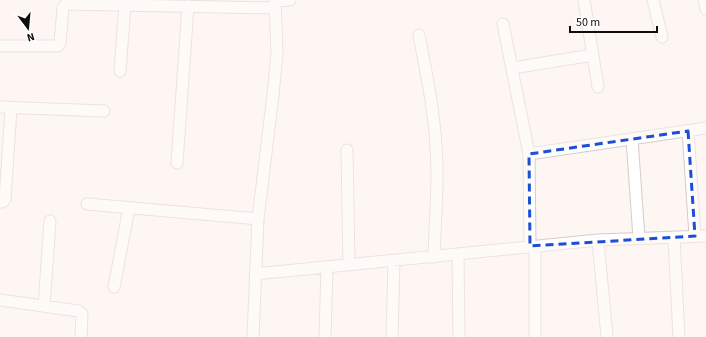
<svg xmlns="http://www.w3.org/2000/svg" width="706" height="337" font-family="'Source Sans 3',sans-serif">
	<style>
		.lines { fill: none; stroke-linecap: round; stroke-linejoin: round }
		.minor-casing { stroke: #d5cdcb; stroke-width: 13 }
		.minor { stroke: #fff; stroke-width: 11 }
		.marked { fill: none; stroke: #1d4ed8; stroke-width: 3; stroke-dasharray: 8 5; stroke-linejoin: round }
	</style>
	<rect width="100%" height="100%" fill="#fdf6f3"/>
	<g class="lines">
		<g class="minor-casing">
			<path id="minor" d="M 584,0 L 598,87
				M 653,0 L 662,37
				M 704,0 L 706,9
				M 275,1 L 290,0
				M 503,24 L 529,154
				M 419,35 C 426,72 434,109 436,147 C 439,183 435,220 434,257
				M 0,46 L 58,46 L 60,43 L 63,8 L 65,5 L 68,4 L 275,8
				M 512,68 L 593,55
				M 120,71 L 125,5
				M 0,107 L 104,111
				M 688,131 L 695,236
				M 632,139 L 639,238
				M 347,150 L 349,265
				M 177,163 L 188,6
				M 0,202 L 3,202 L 5,199 L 11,108
				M 87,204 L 258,219
				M 674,237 L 679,337
				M 598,240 L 607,337
				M 530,246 L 529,154 L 706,128
				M 535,246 L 535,337
				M 458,254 L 459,337
				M 255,274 L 598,240 L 706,236
				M 114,287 L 129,208
				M 0,300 L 78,311 L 82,314 L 81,337
				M 44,306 L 50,221
				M 253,337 L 258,219 L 273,95 L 277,53 L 275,0
				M 325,337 L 327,267
				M 392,337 L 394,261"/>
		</g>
		<use href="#minor" class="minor"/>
	</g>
	<path d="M0 0H706V337H0ZM 688,131 L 695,236 L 530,246 L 529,154 Z" fill="#fdf6f3" fill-opacity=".55" fill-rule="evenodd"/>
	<path class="marked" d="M 688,131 L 695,236 L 530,246 L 529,154 Z"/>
	<g transform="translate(28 28) rotate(164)" stroke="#ffffff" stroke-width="3" paint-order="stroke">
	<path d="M0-3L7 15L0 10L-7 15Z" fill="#100e0d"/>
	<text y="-6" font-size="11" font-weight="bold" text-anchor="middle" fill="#100e0d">N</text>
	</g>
	<path d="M570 26v6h87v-6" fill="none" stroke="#100e0d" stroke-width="2"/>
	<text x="576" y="26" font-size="12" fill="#100e0d" stroke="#ffffff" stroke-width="3" paint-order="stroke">50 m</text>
</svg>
